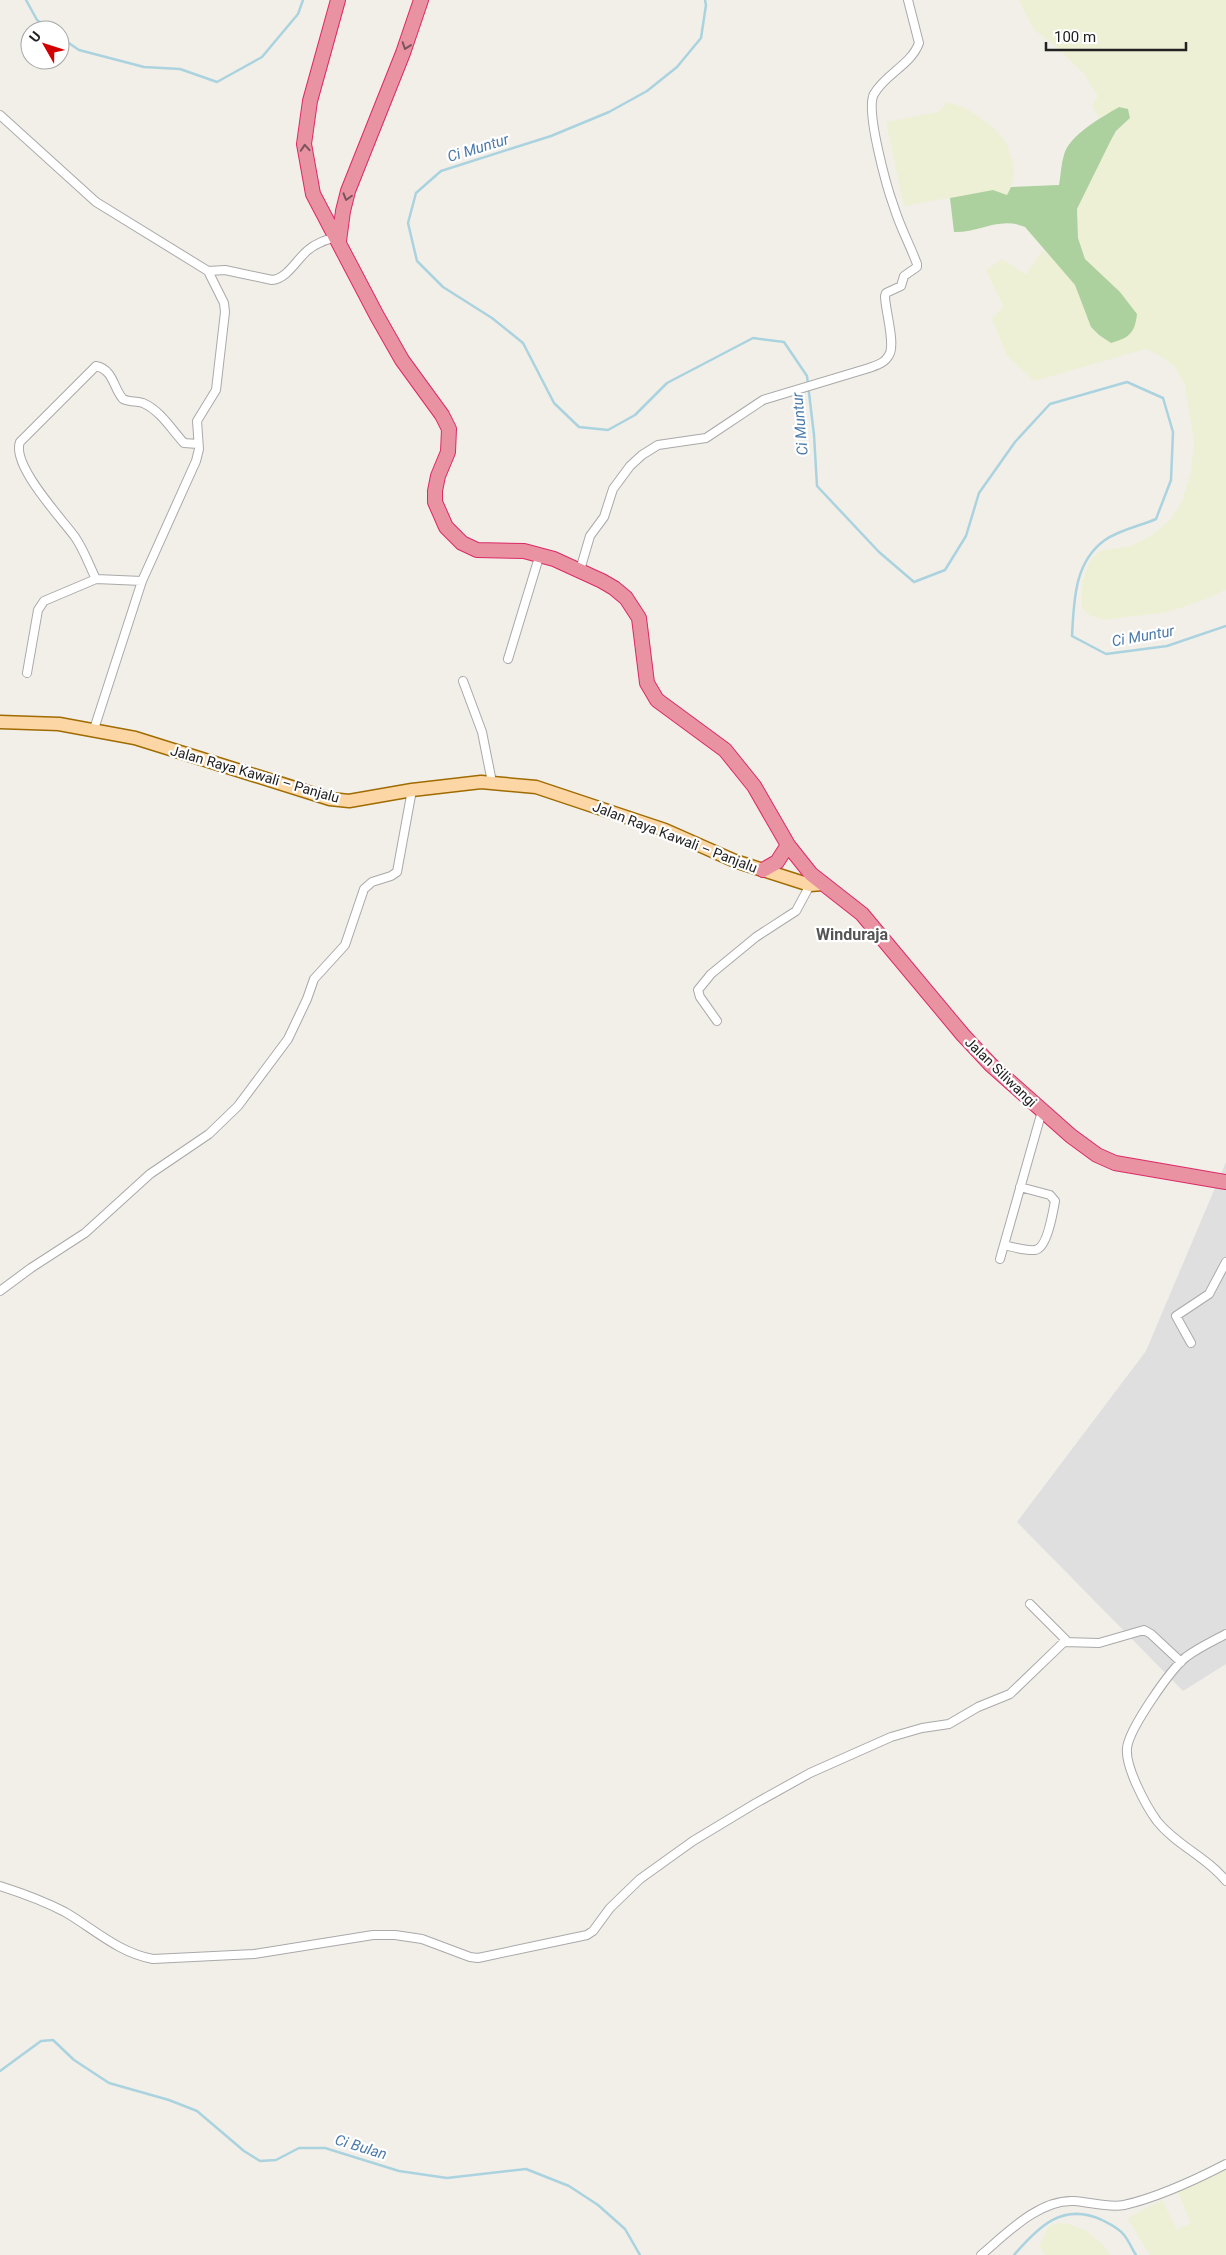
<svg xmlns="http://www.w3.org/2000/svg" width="1226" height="2255" font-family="Roboto,sans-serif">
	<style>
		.residential { fill: #e0dfdf }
		.farmland { fill: #eef0d5 }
		.forest { fill: #add19e }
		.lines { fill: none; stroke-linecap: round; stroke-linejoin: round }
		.stream { stroke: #aad3df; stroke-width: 2.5 }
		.street-casing { stroke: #a9a9a9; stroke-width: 10 }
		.primary-casing { stroke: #a06b00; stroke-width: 15 }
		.highway-casing { stroke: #dc2a67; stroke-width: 16 }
		.street { stroke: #fff; stroke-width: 8 }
		.primary { stroke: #fcd6a4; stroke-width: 12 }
		.highway { stroke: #e892a2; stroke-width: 14 }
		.oneway { stroke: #7b545c }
		.labels { text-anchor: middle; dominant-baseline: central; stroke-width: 4.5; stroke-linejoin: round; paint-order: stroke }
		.street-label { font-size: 14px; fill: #222; stroke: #fff }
		.water-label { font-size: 15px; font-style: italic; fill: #4a7aab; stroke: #fff }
		.quarter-label { font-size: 16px; font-weight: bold; fill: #555; stroke: #fff }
	</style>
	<rect width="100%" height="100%" fill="#f2efe9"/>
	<path class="residential" d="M 1226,1162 L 1226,1664 L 1183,1691 L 1017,1522 L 1146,1351 Z"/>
	<path class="farmland" d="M 1019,0 L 1226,0 L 1226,589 L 1209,598 L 1168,612 L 1103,620 L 1087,614 L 1082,608 L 1081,599 L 1083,580 L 1088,565 L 1092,558 L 1100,551 L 1131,546 L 1152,535 L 1169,521 L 1181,504 L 1191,472 L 1194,442 L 1185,385 L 1175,367 L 1162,357 L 1146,349 L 1034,381 L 1007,356 L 992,319 L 1003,306 L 986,270 L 1002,259 L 1026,274 L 1043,250 L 1062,268 L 1075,285 L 1083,303 L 1099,274 L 1085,259 L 1078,238 L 1077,209 L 1110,142 L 1117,131 L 1130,118 L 1130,113 L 1119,107 L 1100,118 L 1097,115 L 1092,106 L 1098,96 L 1084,74 L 1054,45 L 1033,29 Z
		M 947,102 L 964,107 L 975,114 L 995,129 L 1007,144 L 1013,162 L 1014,176 L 1011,187 L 1007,195 L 993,190 L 904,206 L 886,122 L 938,112 Z
		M 1226,2168 L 1226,2255 L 1150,2255 L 1127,2218 L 1162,2200 L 1177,2230 L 1191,2223 L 1177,2190 L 1216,2175 Z
		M 1059,2223 L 1069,2224 L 1087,2231 L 1103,2245 L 1110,2255 L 1045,2255 L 1039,2246 L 1048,2227 Z"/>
	<path class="forest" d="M 1119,107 L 1128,109 L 1130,118 L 1116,131 L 1110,142 L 1077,209 L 1078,238 L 1085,259 L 1120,292 L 1137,314 C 1135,333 1129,338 1111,343 L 1099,335 L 1091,327 L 1075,285 L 1025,227 C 1000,216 979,233 954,232 L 950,198 L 993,190 L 1007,195 L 1011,187 L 1059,185 C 1061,175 1061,164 1064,155 C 1069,135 1102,117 1119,107 Z"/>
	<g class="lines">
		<path class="stream" d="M 26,0 L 37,20 L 51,30
			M 705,0 L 706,5 L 701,38 L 677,67 L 647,91 L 609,112 L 551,136 L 441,171 L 416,193 L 408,223 L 417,261 L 443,287 L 492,318 L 523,343 L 554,403 L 579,427 L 608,430 L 635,415 L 667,383 L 753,338 L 784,342 L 807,376 L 814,435 L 817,486 L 879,552 L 914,582 L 945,570 L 966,536 L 979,493 L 1015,442 L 1050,404 L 1127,382 L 1163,398 L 1173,432 L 1171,480 L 1156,519 C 1140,526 1119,530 1105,540 C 1074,562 1074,601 1072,636 L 1106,654 L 1167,646 L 1226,626
			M 60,37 L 79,50 L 144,67 L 180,69 L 217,82 L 262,57 L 298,14 L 303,0
			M 0,2071 L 41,2041 L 53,2040 L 74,2060 L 109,2083 L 169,2100 L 197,2111 L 244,2151 L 260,2161 L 276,2160 L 299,2148 L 325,2148 L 399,2171 L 447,2178 L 526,2169 L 569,2186 L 598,2205 L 625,2229 L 640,2255
			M 1014,2255 C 1039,2226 1063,2202 1102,2220 C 1110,2224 1119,2228 1124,2235 C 1129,2241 1132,2249 1136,2255"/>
		<g class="street-casing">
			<path id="street" d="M 0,115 L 96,202 L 208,271
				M 580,570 L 590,536 L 604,517 L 613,489 L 630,466 L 642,455 L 658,445 L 706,438 L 763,400 L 869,368 C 877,365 885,363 889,355 C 896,344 885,310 885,296 L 886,293 L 901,286 L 904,276 L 917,267 L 917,264 C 910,245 900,227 894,207 C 887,188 865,110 874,94 C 885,74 911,65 919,43 L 908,0
				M 96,579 C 89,565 84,550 75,537 C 62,519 11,465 20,442 L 96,366 C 114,370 113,388 123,399 C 129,402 136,401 143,403 C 161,411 171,429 184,443 L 198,444
				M 508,659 L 540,554
				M 27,673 L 38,610 L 44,601 L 96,579 L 142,581
				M 463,681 L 482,732 L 492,782
				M 94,729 L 142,581 L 196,461 L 199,449 L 197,421 L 216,390 L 225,312 L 224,303 L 208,271 L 225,270 L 272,280 C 288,278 296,260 308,250 C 316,243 326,240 336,237
				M 717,1021 L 700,997 L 698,990 L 711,974 L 756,937 L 796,911 L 810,885
				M 1004,1245 C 1013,1247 1025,1251 1035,1250 C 1047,1249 1053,1212 1055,1201 L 1050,1195 L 1020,1187
				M 1000,1259 L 1042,1111
				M 0,1291 L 31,1268 L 85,1233 L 150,1174 L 209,1134 L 238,1106 L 288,1039 L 307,999 L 314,979 L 345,945 L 364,889 L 372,882 L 391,876 L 397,872 L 412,790
				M 1191,1343 L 1176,1316 L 1209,1294 L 1226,1262
				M 1030,1604 L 1067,1641
				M 1226,1634 C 1213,1641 1198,1648 1186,1657 C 1170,1670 1129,1729 1127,1748 C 1125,1767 1146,1806 1157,1821 C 1176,1845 1207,1857 1226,1881
				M 0,1886 C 22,1893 44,1901 65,1912 C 94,1929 119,1953 153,1959 L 254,1954 L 373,1935 L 395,1935 L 422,1939 L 470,1957 L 478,1958 L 587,1935 L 593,1931 L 610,1908 L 640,1879 L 693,1841 L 756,1803 L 810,1773 L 891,1737 L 922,1728 L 949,1724 L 978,1707 L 1010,1694 L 1064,1642 L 1099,1643 L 1144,1630 L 1151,1634 L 1181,1662
				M 981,2255 C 1006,2234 1039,2199 1074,2201 C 1090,2202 1108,2208 1124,2205 C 1155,2198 1197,2179 1226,2164"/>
		</g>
		<g class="primary-casing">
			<path id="primary" d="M 0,722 L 59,724 L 135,738 L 330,799 L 349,801 L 412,790 L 481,782 L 536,787 L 665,830 L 735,861 L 763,870 L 810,885 L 823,884"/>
		</g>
		<g class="highway-casing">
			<path id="highway" d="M 338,0 L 310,101 L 304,144 L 313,194 L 377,316 L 402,360 L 442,415 L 449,429 L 448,452 L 438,476 L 435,491 L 435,502 L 446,527 L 462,543 L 477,550 L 524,551 L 554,559 L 602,581 L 614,588 L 626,598 L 639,618 L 647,683 L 657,700 L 725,750 L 754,786 L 788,845 L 811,874 L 862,914 L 963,1035 L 991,1065 L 1071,1136 L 1097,1155 L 1115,1163 L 1226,1182
				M 339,241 L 343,211 L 348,191 L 403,53 L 421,0
				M 763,870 L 777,862 L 788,845"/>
		</g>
		<use href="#street" class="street"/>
		<use href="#primary" class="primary"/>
		<use href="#highway" class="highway"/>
	</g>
	<defs><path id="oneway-chevron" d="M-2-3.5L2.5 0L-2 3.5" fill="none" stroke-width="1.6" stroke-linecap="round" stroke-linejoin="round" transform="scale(1.25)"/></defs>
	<g class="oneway">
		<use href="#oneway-chevron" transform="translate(406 46) rotate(109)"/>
		<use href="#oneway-chevron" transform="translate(305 148) rotate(-94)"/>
		<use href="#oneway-chevron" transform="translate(347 197) rotate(106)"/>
	</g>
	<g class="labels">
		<g class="street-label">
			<text transform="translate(255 774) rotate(16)">Jalan Raya Kawali – Panjalu</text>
			<text transform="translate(675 837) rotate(21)">Jalan Raya Kawali – Panjalu</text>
			<text transform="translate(1001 1072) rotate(44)">Jalan Siliwangi</text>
		</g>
		<g class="water-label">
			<text transform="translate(478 148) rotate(-17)">Ci Muntur</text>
			<text transform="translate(800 424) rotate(-95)">Ci Muntur</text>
			<text transform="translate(1143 636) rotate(-10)">Ci Muntur</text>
			<text transform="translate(361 2147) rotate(17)">Ci Bulan</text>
		</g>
		<g class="quarter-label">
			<text x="852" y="934">Winduraja</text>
		</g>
	</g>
	<g transform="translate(45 45) rotate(309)"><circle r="24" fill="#ffffff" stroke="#a7a7a7"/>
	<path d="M0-4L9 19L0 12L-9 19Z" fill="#d40000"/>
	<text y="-8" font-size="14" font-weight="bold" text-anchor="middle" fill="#222222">U</text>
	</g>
	<path d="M1046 42v8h140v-8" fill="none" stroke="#222222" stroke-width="2.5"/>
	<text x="1054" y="42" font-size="15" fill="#222222" stroke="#ffffff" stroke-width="4" paint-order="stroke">100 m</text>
</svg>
